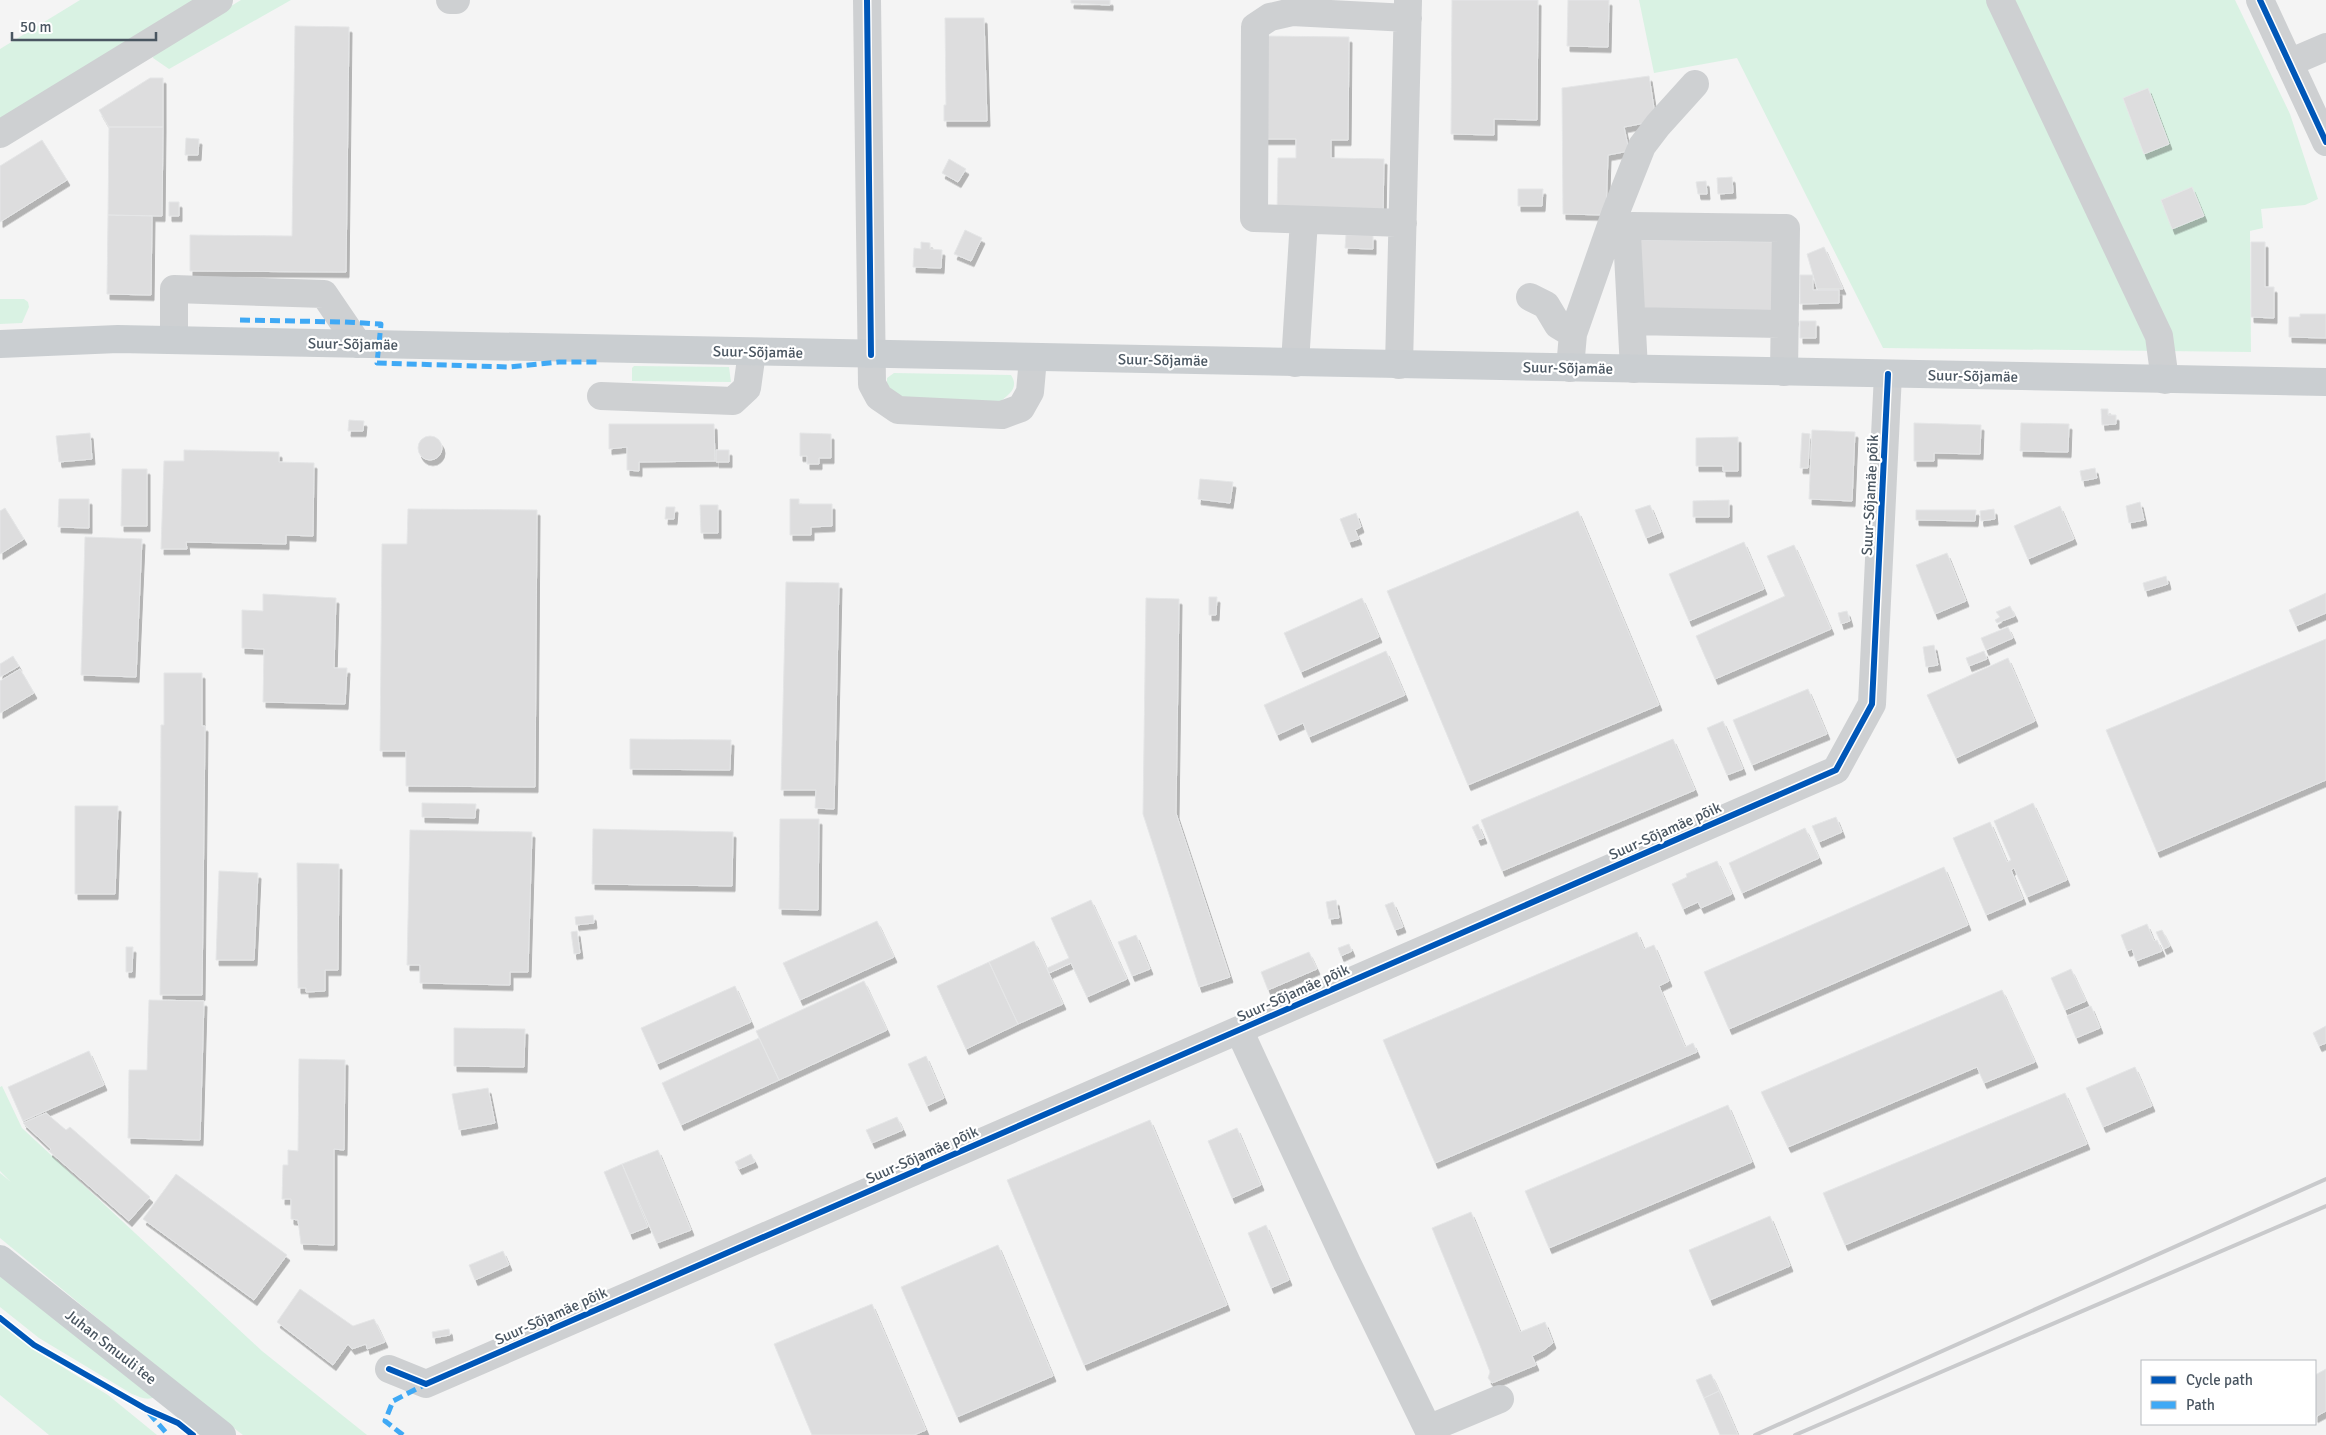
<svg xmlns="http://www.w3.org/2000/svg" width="2326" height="1435" font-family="Signika,sans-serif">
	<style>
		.green { fill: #d9f2e3 }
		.building { fill: #ddddde; stroke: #e5e6e7; filter: url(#shadow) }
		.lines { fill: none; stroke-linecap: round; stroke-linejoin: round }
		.minor { stroke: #ced0d2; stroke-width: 28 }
		.major { stroke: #caced1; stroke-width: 28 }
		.rail { stroke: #c9cacc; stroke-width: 4 }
		.quiet { stroke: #3fa9f5; stroke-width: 5; stroke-dasharray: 10 5; stroke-linecap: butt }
		.cycleway-casing { stroke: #fff; stroke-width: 9 }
		.cycleway { stroke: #0057b8; stroke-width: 6 }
		.labels { text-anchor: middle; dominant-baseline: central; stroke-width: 4.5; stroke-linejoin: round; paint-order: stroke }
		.street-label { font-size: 15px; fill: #4a5661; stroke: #fff }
	</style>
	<defs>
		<filter id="shadow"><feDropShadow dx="3" dy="5.5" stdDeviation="0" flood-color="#0004"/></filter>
	</defs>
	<rect width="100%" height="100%" fill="#f4f4f4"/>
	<path class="green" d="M 80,0 L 195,0 L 0,120 L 0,49 Z
		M 241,0 L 291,0 L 169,69 L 153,58 L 154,53 Z
		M 1639,0 L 2235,0 L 2290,114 L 2318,199 L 2305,205 L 2261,209 L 2263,228 L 2250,231 L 2251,352 L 1883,348 L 1737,58 L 1654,73 Z
		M 0,299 L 24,299 L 28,302 L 29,307 L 22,323 L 0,324 Z
		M 634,366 L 729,367 L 731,382 L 632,381 L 632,368 Z
		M 894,373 L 1011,375 C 1019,387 1010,394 1001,401 L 911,401 L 892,392 L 887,384 L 887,378 Z
		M 2,1086 L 22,1128 L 262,1351 L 367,1435 L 243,1435 L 199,1402 L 0,1238 L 0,1173 L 11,1182 L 0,1171 L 0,1087 Z
		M 0,1273 L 155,1397 C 147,1401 140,1397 132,1394 L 39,1338 L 0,1307 Z
		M 0,1322 L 38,1352 L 108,1395 L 157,1435 L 49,1435 L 0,1395 Z"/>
	<path class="building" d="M 1071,0 L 1110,0 L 1110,5 L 1071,3 Z
		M 1452,0 L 1538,0 L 1537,120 L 1494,119 L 1494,135 L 1451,134 Z
		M 1568,0 L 1609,0 L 1608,47 L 1567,46 Z
		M 945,18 L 984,18 L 987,121 L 944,121 L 944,105 L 946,105 Z
		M 295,26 L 349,27 L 346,272 L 190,271 L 190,235 L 292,236 Z
		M 1262,36 L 1349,37 L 1348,140 L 1331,140 L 1331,158 L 1384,159 L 1383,214 L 1277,213 L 1278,158 L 1296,158 L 1296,139 L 1261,139 Z
		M 1649,76 L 1656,121 L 1624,127 L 1629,151 L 1608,155 L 1606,215 L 1563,214 L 1562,88 Z
		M 150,78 L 163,78 L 163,127 L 109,127 L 99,110 Z
		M 2148,88 L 2169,144 L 2144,154 L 2123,98 Z
		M 109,127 L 163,127 L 162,216 L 108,215 Z
		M 186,138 L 199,139 L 198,155 L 185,155 Z
		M 42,140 L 67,180 L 0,222 L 0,166 Z
		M 949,159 L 966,169 L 958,182 L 942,173 Z
		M 1732,177 L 1733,193 L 1718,194 L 1717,178 Z
		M 1706,181 L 1707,194 L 1698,194 L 1696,182 Z
		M 2192,187 L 2204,216 L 2172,229 L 2161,200 Z
		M 1518,189 L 1543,189 L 1542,206 L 1518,206 Z
		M 169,202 L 179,202 L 179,216 L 169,216 Z
		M 108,215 L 152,216 L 151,295 L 107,294 Z
		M 965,230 L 982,238 L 971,261 L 954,254 Z
		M 1346,235 L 1373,235 L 1373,249 L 1345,248 Z
		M 1640,240 L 1782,242 L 1780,316 L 1639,314 Z
		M 921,242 L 930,243 L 930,249 L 942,250 L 941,268 L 913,267 L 914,248 L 921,249 Z
		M 2251,242 L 2265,242 L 2265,287 L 2274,287 L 2274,318 L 2251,317 Z
		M 1824,247 L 1843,289 L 1817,289 L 1807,254 Z
		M 1800,275 L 1813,275 L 1813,290 L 1839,290 L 1839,303 L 1800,304 Z
		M 2300,314 L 2326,314 L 2326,338 L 2289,337 L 2289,317 L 2300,317 Z
		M 1800,321 L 1816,321 L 1816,338 L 1800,338 Z
		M 2101,409 L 2108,409 L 2108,415 L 2116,415 L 2116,424 L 2102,425 Z
		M 349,420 L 364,421 L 363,431 L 348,431 Z
		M 1914,423 L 1981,425 L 1980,454 L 1934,453 L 1934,461 L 1914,461 Z
		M 2021,423 L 2069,424 L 2068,452 L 2020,451 Z
		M 609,424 L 714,424 L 715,461 L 639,462 L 639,471 L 627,470 L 627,447 L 609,449 Z
		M 1812,430 L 1855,432 L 1852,501 L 1809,499 Z
		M 90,433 L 92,459 L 59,462 L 56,436 Z
		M 800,433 L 831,434 L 831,458 L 819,458 L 819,464 L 807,464 L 807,456 L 800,456 Z
		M 1802,433 L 1810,434 L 1808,468 L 1800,468 Z
		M418 448a12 12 0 1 1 24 0a12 12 0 1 1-24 0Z
		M 1738,437 L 1738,471 L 1723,471 L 1723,466 L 1696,466 L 1696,438 Z
		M 184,450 L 279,452 L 279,462 L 314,463 L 313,536 L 286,535 L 286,544 L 186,542 L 187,549 L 161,549 L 164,461 L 184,461 Z
		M 716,450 L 729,450 L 729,462 L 716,462 Z
		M 2095,468 L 2097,478 L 2082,481 L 2080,471 Z
		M 122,469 L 147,469 L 147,526 L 121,526 Z
		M 1200,479 L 1233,482 L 1230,503 L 1198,499 Z
		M 59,499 L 89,499 L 89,528 L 58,527 Z
		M 790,499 L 799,499 L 799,504 L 832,504 L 832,526 L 811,527 L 811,535 L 790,535 Z
		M 1729,500 L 1729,517 L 1693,517 L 1693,501 Z
		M 2140,502 L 2144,520 L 2129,523 L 2126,506 Z
		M 700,505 L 718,505 L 718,533 L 701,533 Z
		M 1650,505 L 1661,532 L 1646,538 L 1635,510 Z
		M 2060,506 L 2074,539 L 2028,559 L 2014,526 Z
		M 666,507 L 675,507 L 674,519 L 665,519 Z
		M 5,508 L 24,539 L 0,554 L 0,511 Z
		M 408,509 L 537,510 L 535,787 L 406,786 L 406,751 L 380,751 L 382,544 L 407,544 Z
		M 1994,509 L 1995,519 L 1981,521 L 1980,511 Z
		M 1916,510 L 1976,510 L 1975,521 L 1916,520 Z
		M 1578,511 L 1659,705 L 1468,785 L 1387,591 Z
		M 1356,513 L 1361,527 L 1355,530 L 1359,539 L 1349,542 L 1340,519 Z
		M 85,537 L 142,539 L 136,677 L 81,675 Z
		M 1744,542 L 1764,589 L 1689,621 L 1669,574 Z
		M 1794,545 L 1831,629 L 1715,679 L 1696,636 L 1785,596 L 1767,556 Z
		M 1947,553 L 1966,601 L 1935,614 L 1916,565 Z
		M 2166,576 L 2168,584 L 2145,591 L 2143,583 Z
		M 786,582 L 839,583 L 834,809 L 815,808 L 816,790 L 781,790 Z
		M 2326,593 L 2326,613 L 2296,626 L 2289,610 Z
		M 263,594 L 336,598 L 334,668 L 347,668 L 345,704 L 263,702 L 264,649 L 242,648 L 242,610 L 263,611 Z
		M 1209,597 L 1217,597 L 1216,615 L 1209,615 Z
		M 1146,598 L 1179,599 L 1176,813 L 1230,977 L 1199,987 L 1143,814 Z
		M 1362,598 L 1379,637 L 1301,672 L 1284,633 Z
		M 2010,606 L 2015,616 L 1997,623 L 1995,620 L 2000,617 L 1996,612 Z
		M 1847,611 L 1850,621 L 1841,624 L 1838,613 Z
		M 2008,627 L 2013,638 L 1986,650 L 1981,638 Z
		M 2326,639 L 2326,780 L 2157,852 L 2106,730 Z
		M 1934,645 L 1938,665 L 1926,667 L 1923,647 Z
		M 1386,651 L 1405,695 L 1309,737 L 1303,723 L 1277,735 L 1264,705 Z
		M 1984,651 L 1987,659 L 1969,666 L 1966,658 Z
		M 13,656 L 19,666 L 0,677 L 0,664 Z
		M 2008,658 L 2035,721 L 1956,758 L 1927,695 Z
		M 20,669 L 34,693 L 0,713 L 0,681 Z
		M 164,673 L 202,673 L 202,726 L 205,726 L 202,995 L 160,995 L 161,725 L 164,725 Z
		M 1808,689 L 1827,734 L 1752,765 L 1733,720 Z
		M 1723,721 L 1743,769 L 1727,775 L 1707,728 Z
		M 630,739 L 731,740 L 730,770 L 630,769 Z
		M 1673,739 L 1695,790 L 1502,871 L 1481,820 Z
		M 422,803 L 476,804 L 475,818 L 422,817 Z
		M 2033,803 L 2067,880 L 2027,897 L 2014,868 L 2011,870 L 2023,899 L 1986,915 L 1953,838 L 1990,822 L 2007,862 L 2011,860 L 1994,821 Z
		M 75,806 L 118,806 L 115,894 L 75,894 Z
		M 1836,817 L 1842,832 L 1819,842 L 1812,826 Z
		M 780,819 L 819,819 L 818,910 L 779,909 Z
		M 1478,824 L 1484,838 L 1478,840 L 1472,827 Z
		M 1805,828 L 1819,858 L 1742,893 L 1729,863 Z
		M 593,829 L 733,832 L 732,886 L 592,884 Z
		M 410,830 L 532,832 L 528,972 L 510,972 L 510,985 L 420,983 L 420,965 L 407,965 Z
		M 1717,861 L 1732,894 L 1701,908 L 1698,902 L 1683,909 L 1672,884 L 1687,877 L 1686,874 Z
		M 297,863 L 339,864 L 338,970 L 325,970 L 325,991 L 306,992 L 306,988 L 298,988 Z
		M 1944,867 L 1968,925 L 1729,1029 L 1704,972 Z
		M 219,871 L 258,873 L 254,960 L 216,960 Z
		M 1091,900 L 1127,979 L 1087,997 L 1071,963 L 1049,973 L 1047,968 L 1069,958 L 1051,918 Z
		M 1336,900 L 1339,918 L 1329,919 L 1326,902 Z
		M 1393,902 L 1403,927 L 1395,930 L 1385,905 Z
		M 593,915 L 594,923 L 576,925 L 575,917 Z
		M 877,921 L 894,957 L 800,1000 L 783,963 Z
		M 2147,924 L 2154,941 L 2157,940 L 2162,951 L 2136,961 L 2132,949 L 2127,951 L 2121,935 Z
		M 2162,930 L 2170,946 L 2164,949 L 2156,932 Z
		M 577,931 L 580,953 L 574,954 L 571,932 Z
		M 1637,932 L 1644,949 L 1654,945 L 1669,981 L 1659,986 L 1685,1047 L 1693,1043 L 1697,1052 L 1435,1163 L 1383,1040 Z
		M 1136,935 L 1150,969 L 1132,976 L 1118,942 Z
		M 1034,941 L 1063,1004 L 1018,1024 L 989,962 Z
		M 1349,944 L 1352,951 L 1341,956 L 1338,948 Z
		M 126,947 L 133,947 L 132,972 L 126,972 Z
		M 1309,952 L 1317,969 L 1268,990 L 1261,972 Z
		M 989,962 L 1018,1024 L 966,1049 L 937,986 Z
		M 2071,969 L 2086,1001 L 2065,1010 L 2051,978 Z
		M 864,981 L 887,1030 L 779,1080 L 756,1031 Z
		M 735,986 L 751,1022 L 657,1064 L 641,1028 Z
		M 2002,990 L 2035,1062 L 1984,1083 L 1977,1067 L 1788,1147 L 1761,1092 Z
		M 149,1000 L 204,1001 L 200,1140 L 128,1138 L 129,1070 L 147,1070 Z
		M 2091,1006 L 2100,1028 L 2076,1038 L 2067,1016 Z
		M 2326,1026 L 2326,1043 L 2319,1046 L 2313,1033 Z
		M 454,1028 L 525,1029 L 524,1067 L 454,1066 Z
		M 759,1038 L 779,1080 L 681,1125 L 662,1083 Z
		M 89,1051 L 104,1085 L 23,1121 L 8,1087 Z
		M 926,1056 L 944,1098 L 927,1106 L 908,1064 Z
		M 299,1059 L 345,1060 L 344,1150 L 334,1149 L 334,1245 L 301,1244 L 298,1220 L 291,1219 L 291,1199 L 282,1199 L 283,1165 L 288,1165 L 288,1150 L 298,1151 Z
		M 2135,1067 L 2152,1106 L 2103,1127 L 2086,1088 Z
		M 488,1088 L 495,1123 L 459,1130 L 452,1094 Z
		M 2065,1093 L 2087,1144 L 1845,1245 L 1823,1193 Z
		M 1728,1105 L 1752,1162 L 1549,1248 L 1525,1191 Z
		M 46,1113 L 66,1130 L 70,1127 L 150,1197 L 129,1221 L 49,1151 L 51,1149 L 23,1123 Z
		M 897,1117 L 903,1130 L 872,1143 L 866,1130 Z
		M 1150,1120 L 1227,1305 L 1084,1365 L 1007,1180 Z
		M 1237,1128 L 1261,1185 L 1232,1198 L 1208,1141 Z
		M 658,1150 L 691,1230 L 657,1243 L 622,1164 Z
		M 751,1154 L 755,1162 L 739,1169 L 735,1162 Z
		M 622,1164 L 648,1227 L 630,1234 L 604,1172 Z
		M 176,1174 L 287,1255 L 254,1300 L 143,1219 Z
		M 1471,1212 L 1520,1332 L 1545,1322 L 1553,1343 L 1544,1350 L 1532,1356 L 1536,1365 L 1492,1383 L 1488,1378 L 1490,1372 L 1481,1348 L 1432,1228 Z
		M 1770,1216 L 1790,1266 L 1710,1300 L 1689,1250 Z
		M 1266,1225 L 1289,1280 L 1271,1288 L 1248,1233 Z
		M 998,1245 L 1053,1376 L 957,1417 L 901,1287 Z
		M 503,1251 L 509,1265 L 475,1280 L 469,1265 Z
		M 300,1289 L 353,1326 L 374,1319 L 385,1342 L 367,1349 L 366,1344 L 352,1349 L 348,1344 L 333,1365 L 277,1322 Z
		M 872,1304 L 926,1430 L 914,1435 L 812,1435 L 774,1344 Z
		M 449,1329 L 450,1335 L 433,1338 L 432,1332 Z
		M 2326,1369 L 2326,1411 L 2315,1417 L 2315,1375 Z
		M 1711,1374 L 1719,1391 L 1704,1398 L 1696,1380 Z
		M 1719,1391 L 1738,1435 L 1720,1435 L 1704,1398 Z"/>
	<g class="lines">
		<path class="minor" d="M 450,0 L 456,0
			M 867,0 L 872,384 L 879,397 L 898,410 L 1002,415 L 1021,408 L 1030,392 L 1033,358
			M 2000,0 L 2159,336 L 2165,380
			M 2260,0 L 2326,142
			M 2289,63 L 2326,47
			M 0,134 L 219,0
			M 1403,223 L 1254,218 L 1255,27 L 1270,17 L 1292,12 L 1408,18
			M 1530,297 L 1546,305 L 1558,325 L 1573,334
			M 1632,321 L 1785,324
			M 174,340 L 174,289 L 324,294 L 358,344
			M 1295,363 L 1304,220
			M 1399,365 L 1408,1
			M 1570,368 L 1573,334 L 1615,214 L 1642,146 L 1658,125 L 1695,84
			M 1634,369 L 1627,235 L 1632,226 L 1786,228 L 1784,372
			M 601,396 L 733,401 L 747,388 L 752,352
			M 1239,1030 L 1347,1263 L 1428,1429 L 1500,1399
			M 389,1369 L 426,1384 L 1836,770 L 1872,704 L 1888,374"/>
		<path class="major" d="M 0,344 L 118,339 L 2326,382
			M 0,1259 L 222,1435"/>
		<path class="rail" d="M 1755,1435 L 2326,1179
			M 1795,1435 L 2326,1206"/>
		<path class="quiet" d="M 240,320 L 344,322 L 381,324 L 377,363 L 510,367 L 559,362 L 599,362
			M 149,1413 L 168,1435
			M 403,1435 L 385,1421 L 393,1401 L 426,1384"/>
		<g class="cycleway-casing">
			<path id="cycleway" d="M 867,0 L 871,355
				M 2260,0 L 2326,142
				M 0,1318 L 34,1345 L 146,1409 L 178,1423 L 193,1435
				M 389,1369 L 426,1384 L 1836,770 L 1872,704 L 1888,374"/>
		</g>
		<use href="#cycleway" class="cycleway"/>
	</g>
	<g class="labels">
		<g class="street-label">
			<text transform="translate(353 344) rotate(1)">Suur-Sõjamäe</text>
			<text transform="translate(758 352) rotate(1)">Suur-Sõjamäe</text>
			<text transform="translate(1163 360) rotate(1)">Suur-Sõjamäe</text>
			<text transform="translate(1568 368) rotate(1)">Suur-Sõjamäe</text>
			<text transform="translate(1973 376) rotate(1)">Suur-Sõjamäe</text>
			<text transform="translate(1870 495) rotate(-87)">Suur-Sõjamäe põik</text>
			<text transform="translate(1665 831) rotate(-24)">Suur-Sõjamäe põik</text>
			<text transform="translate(1293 993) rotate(-24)">Suur-Sõjamäe põik</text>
			<text transform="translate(922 1155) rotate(-24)">Suur-Sõjamäe põik</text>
			<text transform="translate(551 1316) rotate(-24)">Suur-Sõjamäe põik</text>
			<text transform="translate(111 1347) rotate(38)">Juhan Smuuli tee</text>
		</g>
	</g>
	<rect x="2141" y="1360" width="175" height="65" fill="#ffffff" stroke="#b7bbc0"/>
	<rect x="2151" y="1376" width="25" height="8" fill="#0057b8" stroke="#b7bbc0"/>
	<text x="2186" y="1385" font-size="15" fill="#4a5661">Cycle path</text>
	<rect x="2151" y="1401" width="25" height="8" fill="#3fa9f5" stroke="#b7bbc0"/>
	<text x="2186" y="1410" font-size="15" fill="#4a5661">Path</text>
	<path d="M12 32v8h144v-8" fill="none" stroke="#4a5661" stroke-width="2.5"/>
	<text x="20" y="32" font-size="15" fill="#4a5661" stroke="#ffffff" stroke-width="4" paint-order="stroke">50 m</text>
</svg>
